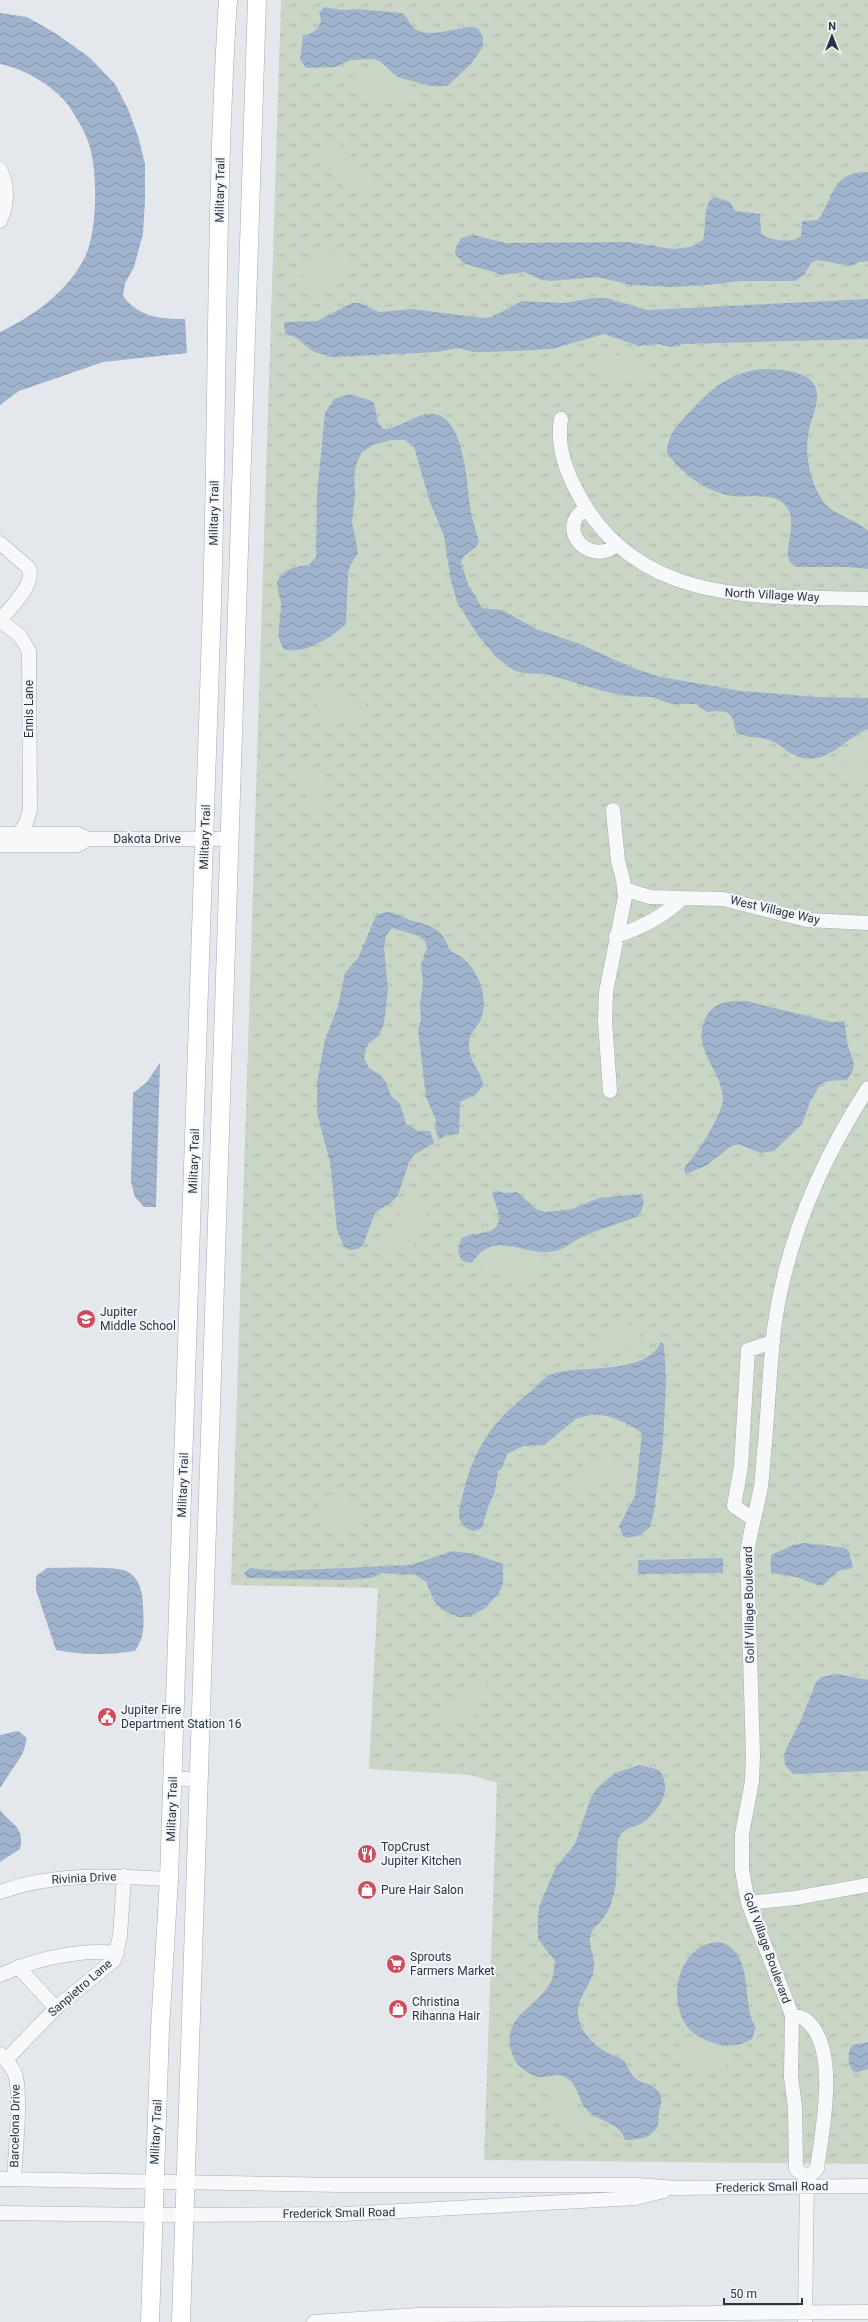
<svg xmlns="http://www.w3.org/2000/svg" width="868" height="2322" font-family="Roboto,sans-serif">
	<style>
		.grass { fill: url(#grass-tufts) }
		.park { fill: #c9d6c5 }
		.water { fill: url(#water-waves) }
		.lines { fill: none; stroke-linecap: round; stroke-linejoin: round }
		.minor-casing { stroke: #a9aeb7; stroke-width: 15 }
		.major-casing { stroke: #a3abb8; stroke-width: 19 }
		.minor { stroke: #f7f8fa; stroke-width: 14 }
		.major { stroke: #fff; stroke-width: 18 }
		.labels { text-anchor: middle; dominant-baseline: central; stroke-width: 4; stroke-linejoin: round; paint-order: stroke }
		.street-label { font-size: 12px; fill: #2b3445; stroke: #f4f6f9 }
		.poi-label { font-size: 12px; fill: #2b3445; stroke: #f4f6f9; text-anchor: start }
	</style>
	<defs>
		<pattern id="grass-tufts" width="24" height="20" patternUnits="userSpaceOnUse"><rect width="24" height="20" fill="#c9d6c5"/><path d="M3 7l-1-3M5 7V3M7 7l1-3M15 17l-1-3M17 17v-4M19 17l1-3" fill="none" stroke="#adb8ab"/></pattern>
		<pattern id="water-waves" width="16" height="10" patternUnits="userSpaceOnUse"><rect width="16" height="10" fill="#9fb4cc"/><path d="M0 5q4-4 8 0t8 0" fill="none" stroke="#8293a7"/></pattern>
	</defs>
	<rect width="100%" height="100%" fill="#e4e7ec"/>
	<path class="grass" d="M 281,0 L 868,0 L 868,2164 L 484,2160 L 497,1783 L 471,1775 L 369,1769 L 378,1588 L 231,1585 Z"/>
	<path class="park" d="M 364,68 C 379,69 392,82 406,89 L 407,96 L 389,104 L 379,103 L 373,94 L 352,80 L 353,71 Z
		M 330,139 C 340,141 375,179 369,189 C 345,200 321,167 322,145 Z
		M 315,252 L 343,256 L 351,266 L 348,274 C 342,277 336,278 331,282 C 327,286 326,292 322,295 C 309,303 304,283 302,274 L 308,257 Z
		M 606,351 L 635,362 L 649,364 L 653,371 L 652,377 L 642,384 L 605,381 L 601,378 L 592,359 L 600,352 Z
		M 329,690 L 361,699 L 368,708 L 367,717 C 351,733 308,718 318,694 Z
		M 868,739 L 867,777 L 859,783 L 849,781 L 841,775 L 841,767 L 851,759 L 859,745 Z
		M 306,765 L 325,774 L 330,782 L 324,801 L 325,813 L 323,816 L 315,815 L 306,793 L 293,777 L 296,768 Z
		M 416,1200 L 420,1201 L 427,1209 L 427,1215 L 413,1249 L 398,1254 L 385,1253 L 382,1245 C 384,1239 406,1204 409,1202 C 411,1201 413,1201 416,1200 Z
		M 504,1249 L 537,1259 L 538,1268 L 528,1275 L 508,1281 L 482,1267 L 484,1257 L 491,1252 Z
		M 621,1323 C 633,1323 643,1329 641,1342 L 634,1346 L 622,1347 L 610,1356 L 600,1354 L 596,1344 C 601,1332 609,1326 621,1323 Z
		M 615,1460 L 621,1467 L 621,1474 L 619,1477 L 597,1486 L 585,1498 C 565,1497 576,1470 586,1463 C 594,1459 606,1461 615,1460 Z
		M 338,1487 L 341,1488 L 350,1504 L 364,1517 L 364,1525 C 349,1538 342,1530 331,1520 C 325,1515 320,1513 319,1505 L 321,1501 Z
		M 477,1678 L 484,1680 L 488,1688 L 476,1714 L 458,1725 L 447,1726 C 436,1713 454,1704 461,1696 C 467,1689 468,1681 477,1678 Z
		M 689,2038 L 723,2053 L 728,2061 L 726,2073 C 719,2077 712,2073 705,2070 C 691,2066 671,2062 681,2041 Z
		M 558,2082 L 570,2089 L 578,2107 L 588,2121 L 587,2128 C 581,2133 567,2133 561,2128 L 547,2090 L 552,2083 Z"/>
	<path class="water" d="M 324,7 L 341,10 L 358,9 L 402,13 C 408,17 409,24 414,28 C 429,40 457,26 473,27 L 478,29 L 483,37 L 483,47 L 471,64 L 447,86 L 431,86 L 404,79 L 396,76 L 381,62 L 374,59 L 351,60 L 335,67 L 306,68 L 300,59 L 303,36 C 314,33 325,27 319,13 Z
		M 0,13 L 27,17 L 55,33 L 89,57 L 115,84 L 128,109 L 138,136 L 145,164 L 145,200 L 143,234 L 134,267 L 125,283 L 123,296 C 139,317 159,319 185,319 L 187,353 L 103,362 L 19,391 L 0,405 L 0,332 C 33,317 69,290 85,257 C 98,230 98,168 88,141 C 85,131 70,106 63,99 C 48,83 22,68 0,64 Z
		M 868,172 L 868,261 L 859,262 L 852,266 L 817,260 L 811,263 L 804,275 L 795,281 L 739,281 L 718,284 L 673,287 L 632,285 L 596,277 L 552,281 L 542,280 L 524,272 L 503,275 L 463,263 L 455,254 L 456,247 L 461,238 L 473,235 L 506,243 L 628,242 L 672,249 L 691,247 L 703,240 C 707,227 702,201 715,197 L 730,202 L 735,211 L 760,214 L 761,234 C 770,240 792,244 801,236 L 802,221 L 818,220 C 835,196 831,172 868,172 Z
		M 593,298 L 606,298 L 647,310 L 868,299 L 868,339 L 683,344 L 671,347 L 658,344 L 639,346 L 604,334 L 552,349 L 490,352 L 473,352 L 458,348 L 437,352 L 334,357 L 314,352 L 295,337 L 285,334 L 284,322 L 317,321 L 352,303 L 360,303 L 379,312 L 411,309 L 483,318 L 492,317 L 522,301 L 565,303 Z
		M 761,369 C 779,369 819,370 817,397 C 817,410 809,423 808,436 C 805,456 810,480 821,498 C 830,515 855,518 868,531 L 868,569 L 847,567 L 798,567 C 773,560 805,522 783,503 C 770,492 748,498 732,496 C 707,492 682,474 667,453 C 667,435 678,424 690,412 C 710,389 730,373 761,369 Z
		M 349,394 L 369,400 L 374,403 L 378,422 L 383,429 C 401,429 418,411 435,414 C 466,420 467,488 471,513 C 473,523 477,532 479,542 C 476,552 463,551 461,563 L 468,584 L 482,608 L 502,610 L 536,629 L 577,643 L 636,669 L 661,677 L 742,691 L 816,697 L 868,698 L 868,729 C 845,738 827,766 799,757 C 788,754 782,745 772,741 C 760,736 748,739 736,732 C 734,728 735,724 733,720 C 729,708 716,712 707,712 L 696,704 L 671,704 L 652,697 L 627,696 L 603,691 L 546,674 L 524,673 L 515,671 L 497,658 L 477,634 L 457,602 L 451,581 L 444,536 L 430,502 L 414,447 L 405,440 L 391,440 L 373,445 L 362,452 L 357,462 L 354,476 L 355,495 L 352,522 L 358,553 L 350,566 L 348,575 L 346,624 C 329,639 308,653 285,650 C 274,639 281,619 281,605 C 281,597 277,590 277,583 C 283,568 295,567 309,565 L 316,557 L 317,494 L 325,413 L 334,399 Z
		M 386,912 C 395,912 402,917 410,920 C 429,925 443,928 449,949 C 453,953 459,955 464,959 C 479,972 489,999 481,1019 C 477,1028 469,1032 469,1043 C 468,1064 482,1069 483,1086 L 475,1095 L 460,1102 L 459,1134 L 446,1135 L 439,1140 L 435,1128 L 436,1120 L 426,1097 L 418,1030 L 421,1020 L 420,1004 L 423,983 L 421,965 L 427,948 L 425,941 L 419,936 L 392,928 L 386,936 L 384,947 L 388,989 L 384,1024 L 379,1035 L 367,1045 L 364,1058 L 369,1068 L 380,1075 L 386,1082 L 391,1096 L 400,1104 L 406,1124 L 418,1131 L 430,1131 L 434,1143 L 414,1155 L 409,1162 L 398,1195 L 392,1202 L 375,1213 L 363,1245 L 358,1249 L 350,1250 L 344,1247 L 337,1230 L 330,1162 L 317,1113 L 317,1082 L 325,1040 L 338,1006 L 345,973 L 358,958 L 375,918 L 378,914 Z
		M 746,1001 L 832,1022 L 844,1021 C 846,1028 846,1034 847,1041 C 849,1057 861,1062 847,1080 L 828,1081 L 820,1085 L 810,1102 L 802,1124 L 774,1151 L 760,1153 L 738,1144 L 730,1147 L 707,1165 L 686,1174 L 684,1170 L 686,1165 C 697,1155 722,1114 723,1100 C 723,1071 691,1050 705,1019 C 713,1001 729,1001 746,1001 Z
		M 160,1063 L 156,1207 L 144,1207 L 135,1197 L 131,1182 L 133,1093 L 146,1083 Z
		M 498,1191 L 504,1193 L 517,1192 L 536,1209 L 546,1212 L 572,1209 L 599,1198 L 641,1194 L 644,1201 L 641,1212 L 636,1217 C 619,1224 599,1229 582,1237 C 572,1241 566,1249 555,1251 C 525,1258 494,1227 472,1263 L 462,1261 L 458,1251 L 461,1239 C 474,1229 504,1240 498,1211 C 497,1205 493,1199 492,1192 Z
		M 661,1342 L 664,1345 L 666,1380 L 663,1444 L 654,1511 L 650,1527 L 640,1535 L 628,1538 L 623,1536 L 619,1526 L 635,1496 L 642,1433 L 630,1425 L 608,1416 L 592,1414 L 576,1419 L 544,1445 L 523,1446 L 507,1454 L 502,1468 L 498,1471 L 495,1491 L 488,1507 L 482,1528 C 477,1531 474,1532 468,1529 C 454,1521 460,1506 463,1494 C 473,1450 493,1420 529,1393 C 538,1386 543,1376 555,1373 C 586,1365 628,1374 654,1352 C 657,1349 659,1345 661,1342 Z
		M 805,1543 L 845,1548 L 849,1551 L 853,1568 L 838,1571 L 823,1585 L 817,1585 L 796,1577 L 771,1573 L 771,1555 L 793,1545 Z
		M 452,1551 L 474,1554 L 503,1564 L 503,1584 L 499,1593 L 485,1608 L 469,1617 L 459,1617 L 442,1610 L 434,1601 L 426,1582 L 416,1575 L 382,1573 L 370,1578 L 344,1580 L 247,1578 L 244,1573 L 250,1568 L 277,1571 L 411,1565 Z
		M 723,1558 L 723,1573 L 638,1574 L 638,1560 Z
		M 47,1568 C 62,1568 115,1566 126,1571 C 140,1577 143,1594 143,1607 C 144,1625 145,1636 135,1651 C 109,1655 82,1655 56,1650 L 36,1590 L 36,1576 Z
		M 837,1674 L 868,1680 L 868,1771 L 793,1774 L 785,1765 L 784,1756 L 786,1749 L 801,1720 L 816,1682 L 822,1677 Z
		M 18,1731 L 27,1738 L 23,1753 L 0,1788 L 0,1735 Z
		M 640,1765 L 659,1770 C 673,1788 661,1808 645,1821 C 637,1828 624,1826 619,1838 C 615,1846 618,1877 615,1889 C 613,1900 609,1911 602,1920 C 599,1924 593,1928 591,1934 C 587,1946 596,1957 594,1969 C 592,1984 579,1995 578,2010 C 577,2030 594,2046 610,2054 C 615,2057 620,2057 624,2061 C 629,2066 629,2074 635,2078 C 643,2085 655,2084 660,2094 C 663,2100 660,2106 659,2112 C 658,2115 659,2120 658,2124 C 654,2138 638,2140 625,2140 C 620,2122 599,2122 588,2111 C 576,2099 579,2078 558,2075 C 553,2075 548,2077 543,2077 C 533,2078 518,2068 514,2058 C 495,2016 541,2008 552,1979 C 554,1974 554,1967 555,1961 L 538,1939 L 538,1915 L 540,1904 L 556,1867 L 575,1844 L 590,1800 L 597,1788 L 615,1773 Z
		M 0,1810 C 12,1825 25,1827 20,1849 L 0,1862 Z
		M 719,1942 C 757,1953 740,2005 756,2027 L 752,2039 C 741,2046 729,2047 717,2044 C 708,2041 697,2037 690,2030 C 665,2003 677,1944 719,1942 Z
		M 868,2042 L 868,2069 L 855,2073 C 847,2066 847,2054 852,2045 Z"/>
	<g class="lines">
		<g class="minor-casing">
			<path id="minor" d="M 0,169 C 8,185 8,204 0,221
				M 561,419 C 556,448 567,474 581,499 C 642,607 762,596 868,599
				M 586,508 C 582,511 577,515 575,520 C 566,541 596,564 617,544
				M 0,543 L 29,568 C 35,585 11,607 0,620
				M 0,620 L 20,636 L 29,651 L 30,810 L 26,823 L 19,834
				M 0,834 L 78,834 L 88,839 L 231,839
				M 0,845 L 78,845 L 88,839
				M 624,889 L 650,897 L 682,898
				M 616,936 C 638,929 667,915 682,898 L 723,899 L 807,920 L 868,923
				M 610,1091 L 605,1021 L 606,992 L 625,897 L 623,880 L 618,861 L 613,810
				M 753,1519 L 734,1506 L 741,1466 L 748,1350 L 773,1342
				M 173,1778 L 199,1780
				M 0,1892 C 55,1872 112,1876 169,1879
				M 748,1903 L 795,1898 L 868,1885
				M 18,1967 L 56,2008
				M 0,1975 C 37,1959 77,1949 117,1953
				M 792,2015 C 796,2016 803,2017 806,2020 C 840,2048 822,2131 817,2169 L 807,2178 L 805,2322
				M 0,2054 C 6,2060 12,2066 15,2074 C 22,2093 15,2156 14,2179
				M 6,2060 L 56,2008 L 114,1960 L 120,1936 L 124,1876
				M 807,2178 L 796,2169 L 795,2107 L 791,2077 L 792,2015 L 748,1903 L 742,1870 L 742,1834 L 752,1781 L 753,1756 L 747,1554 C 750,1531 757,1509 761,1486 C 763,1472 763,1457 765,1444 C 768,1405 770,1367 774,1329 C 786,1240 820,1162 868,1088
				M 0,2179 L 340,2185 L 638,2185 L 676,2188 L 868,2186
				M 0,2213 L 153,2215 L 344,2214 L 636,2198 L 664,2191
				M 314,2322 L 418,2315 L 868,2312"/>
		</g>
		<g class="major-casing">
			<path id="major" d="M 150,2322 L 160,2029 L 169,1879 C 184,1454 199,1029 212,604 C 218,403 215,201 228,0
				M 181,2322 L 257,0"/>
		</g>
		<use href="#minor" class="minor"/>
		<use href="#major" class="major"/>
	</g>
	<defs>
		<g id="school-disc" transform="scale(1)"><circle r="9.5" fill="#d1495b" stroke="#f4f6f9"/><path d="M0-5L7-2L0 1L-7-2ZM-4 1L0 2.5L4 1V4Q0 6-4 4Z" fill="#fff"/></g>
		<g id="civic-disc" transform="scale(1)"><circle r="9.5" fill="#d1495b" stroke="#f4f6f9"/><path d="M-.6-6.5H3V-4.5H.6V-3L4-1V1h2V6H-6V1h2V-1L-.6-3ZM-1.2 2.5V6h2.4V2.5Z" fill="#fff"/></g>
		<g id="restaurant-disc" transform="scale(1)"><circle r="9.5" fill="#d1495b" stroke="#f4f6f9"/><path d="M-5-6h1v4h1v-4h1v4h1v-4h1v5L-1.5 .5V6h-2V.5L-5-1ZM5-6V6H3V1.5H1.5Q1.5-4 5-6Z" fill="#fff"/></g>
		<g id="shop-disc" transform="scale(1)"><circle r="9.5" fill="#d1495b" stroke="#f4f6f9"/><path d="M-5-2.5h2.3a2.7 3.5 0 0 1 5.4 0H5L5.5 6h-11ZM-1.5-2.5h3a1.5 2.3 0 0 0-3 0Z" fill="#fff"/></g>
		<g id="supermarket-disc" transform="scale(1)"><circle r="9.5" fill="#d1495b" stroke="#f4f6f9"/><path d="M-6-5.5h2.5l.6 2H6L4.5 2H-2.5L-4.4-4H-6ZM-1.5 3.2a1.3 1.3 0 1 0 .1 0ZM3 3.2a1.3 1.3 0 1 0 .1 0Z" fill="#fff"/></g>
	</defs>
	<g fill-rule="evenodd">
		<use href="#school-disc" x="86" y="1319"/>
		<use href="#civic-disc" x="107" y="1717"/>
		<use href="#restaurant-disc" x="367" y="1854"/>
		<use href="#shop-disc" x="367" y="1890"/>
		<use href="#supermarket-disc" x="396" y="1964"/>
		<use href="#shop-disc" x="398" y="2009"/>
	</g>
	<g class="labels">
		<g class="street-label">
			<text transform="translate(220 190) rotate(-89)">Military Trail</text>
			<text transform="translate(214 513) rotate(-89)">Military Trail</text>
			<text transform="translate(772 595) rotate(3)">North Village Way</text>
			<text transform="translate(29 709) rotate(-90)">Ennis Lane</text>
			<text transform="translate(205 837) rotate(-88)">Military Trail</text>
			<text x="147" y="839">Dakota Drive</text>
			<text transform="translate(775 910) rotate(13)">West Village Way</text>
			<text transform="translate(194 1161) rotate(-88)">Military Trail</text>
			<text transform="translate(183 1485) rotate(-88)">Military Trail</text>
			<text transform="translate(749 1605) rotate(-91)">Golf Village Boulevard</text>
			<text transform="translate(172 1809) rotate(-88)">Military Trail</text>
			<text transform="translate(84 1878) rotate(-3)">Rivinia Drive</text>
			<text transform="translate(767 1948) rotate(70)">Golf Village Boulevard</text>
			<text transform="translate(80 1988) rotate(-41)">Sanpietro Lane</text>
			<text transform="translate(15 2126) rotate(-89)">Barcelona Drive</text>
			<text transform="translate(156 2132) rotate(-87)">Military Trail</text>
			<text transform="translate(772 2187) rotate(-1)">Frederick Small Road</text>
			<text transform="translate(339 2213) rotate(-1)">Frederick Small Road</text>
		</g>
		<g class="poi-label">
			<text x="100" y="1312">Jupiter<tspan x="100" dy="14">Middle School</tspan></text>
			<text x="121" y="1710">Jupiter Fire<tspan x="121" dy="14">Department Station 16</tspan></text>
			<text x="381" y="1847">TopCrust<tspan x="381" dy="14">Jupiter Kitchen</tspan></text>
			<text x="381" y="1890">Pure Hair Salon</text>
			<text x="410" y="1957">Sprouts<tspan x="410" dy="14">Farmers Market</tspan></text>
			<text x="412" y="2002">Christina<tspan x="412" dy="14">Rihanna Hair</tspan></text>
		</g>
	</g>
	<g transform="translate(832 36)" stroke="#f4f6f9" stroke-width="3" paint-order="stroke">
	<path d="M0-3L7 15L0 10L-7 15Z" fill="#2b3445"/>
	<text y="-6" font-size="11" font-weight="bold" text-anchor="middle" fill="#2b3445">N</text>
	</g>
	<path d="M724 2298v6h78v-6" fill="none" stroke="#2b3445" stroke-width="2"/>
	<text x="730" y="2298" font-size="12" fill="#2b3445" stroke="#f4f6f9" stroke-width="3" paint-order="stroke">50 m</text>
</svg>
